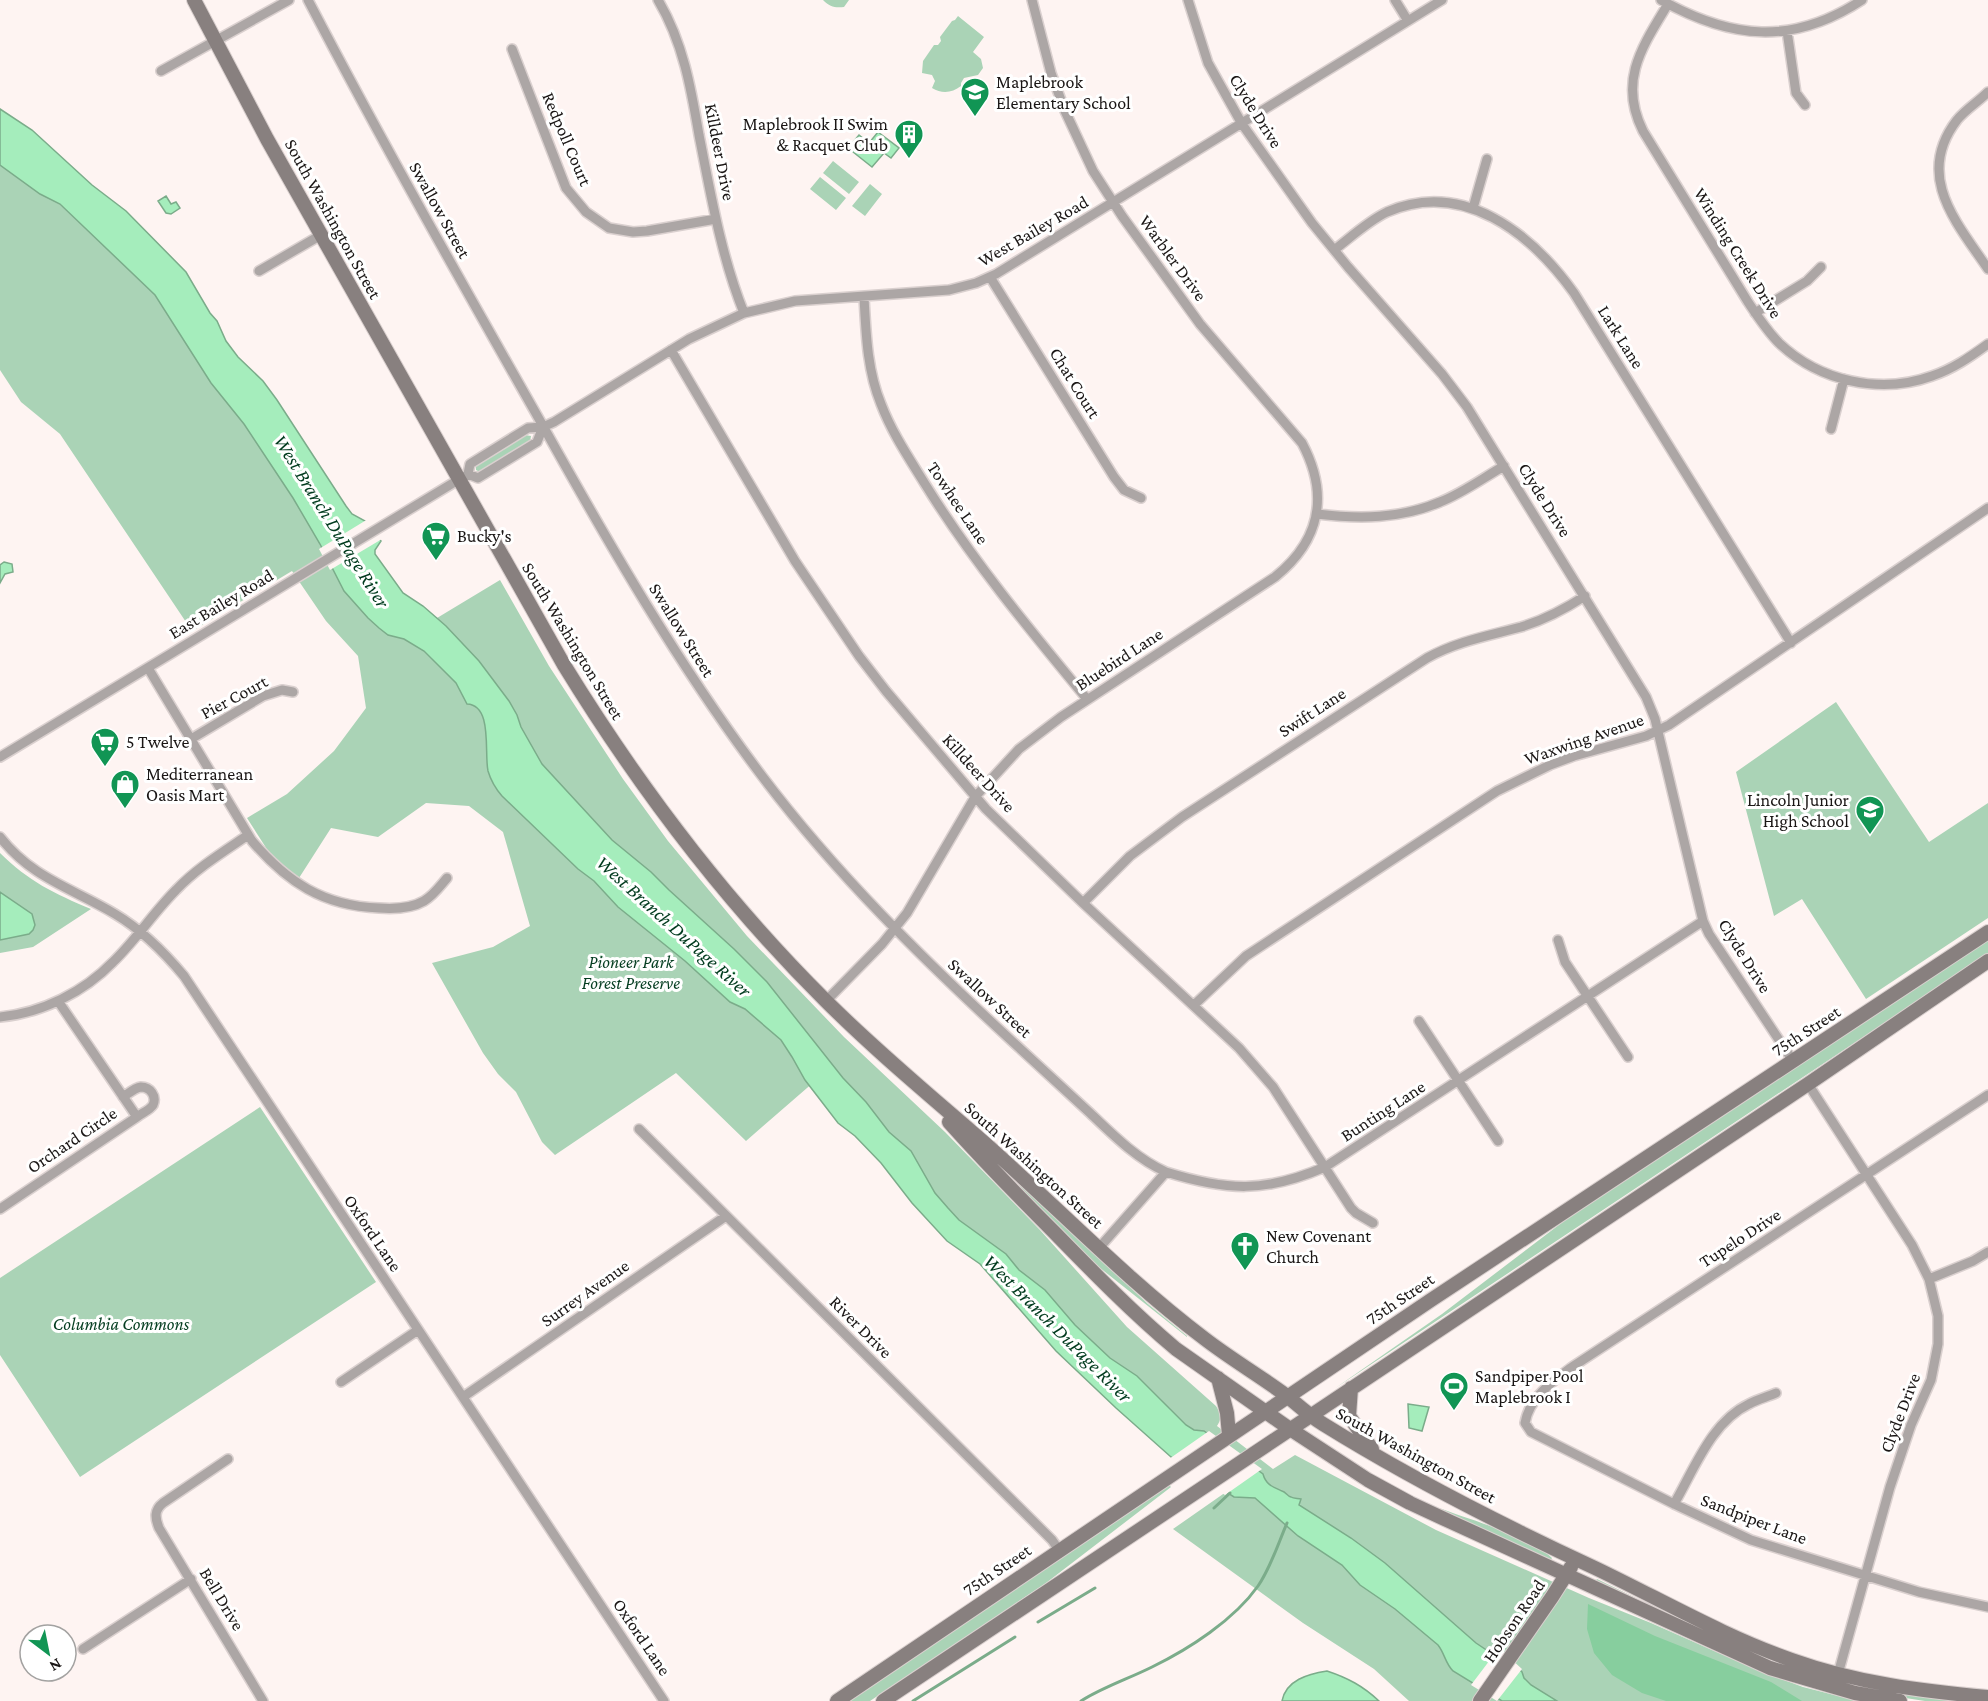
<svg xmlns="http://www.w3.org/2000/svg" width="1988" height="1701" font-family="'Crimson Pro',serif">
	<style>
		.green { fill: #aad3b6 }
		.forest { fill: #87ce9e }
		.water { fill: #a5edbc; stroke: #7bac8a; stroke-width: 1.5 }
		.pier { fill: #fef4f2 }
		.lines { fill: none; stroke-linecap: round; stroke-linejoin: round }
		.stream { stroke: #7bac8a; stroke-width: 3 }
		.street-casing { stroke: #dad0cf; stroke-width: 12 }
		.secondary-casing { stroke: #dad0cf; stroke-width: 16 }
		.street { stroke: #aca6a5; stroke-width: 9 }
		.secondary { stroke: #88807f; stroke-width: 14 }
		.labels { text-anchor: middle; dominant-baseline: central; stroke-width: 6; stroke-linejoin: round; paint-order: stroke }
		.poi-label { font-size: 18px; fill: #1a1615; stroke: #fff; text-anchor: start }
		.street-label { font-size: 18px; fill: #1a1615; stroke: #fff }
		.park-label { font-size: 18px; font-style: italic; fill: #043d20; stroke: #fff }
		.water-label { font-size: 20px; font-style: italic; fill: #013b1e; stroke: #fff }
	</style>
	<rect width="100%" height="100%" fill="#fef4f2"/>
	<path class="green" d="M 823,0 L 849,0 L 844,7 C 835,8 830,7 823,0 Z
		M 958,16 L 984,37 L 973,52 L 981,59 L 983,68 L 978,75 L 964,78 L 961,83 L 961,86 C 952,93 942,94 932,88 L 935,81 L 932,75 L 922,73 L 923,61 L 934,45 L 938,45 L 941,41 L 940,37 L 952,21 L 955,20 Z
		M 0,136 L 113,225 L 392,616 L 437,618 L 500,580 L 549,666 L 623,779 L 668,841 L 747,936 L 844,1037 L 945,1132 L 1040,1230 L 1127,1327 L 1216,1406 C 1221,1414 1222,1418 1217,1426 L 1273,1469 L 1295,1455 L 1436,1530 L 1589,1598 L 1651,1623 L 1755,1669 L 1803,1687 L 1858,1701 L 1409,1701 L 1374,1669 L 1303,1623 L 1173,1529 L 1226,1492 L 954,1231 L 822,1075 L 746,1141 L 676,1073 L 555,1155 L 542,1142 L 516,1092 L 498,1074 L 483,1053 L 432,963 L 493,947 L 530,926 L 503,832 L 469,806 L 426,803 L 378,837 L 331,828 L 299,878 L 270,854 L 247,818 L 287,794 L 334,751 L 366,708 L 358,656 L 326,621 L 292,571 L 192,631 L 60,434 L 21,402 L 0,370 Z
		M 833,161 L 859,182 L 849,194 L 823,173 Z
		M 820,177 L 846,198 L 836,210 L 810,189 Z
		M 870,184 L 882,194 L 865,216 L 852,206 Z
		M 525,435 L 531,436 L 530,442 L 480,472 L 476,470 L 476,466 Z
		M 1836,702 L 1929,842 L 1988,803 L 1988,918 L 1866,999 L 1802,899 L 1774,916 L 1736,772 Z
		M 0,853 C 28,881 55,894 91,909 L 33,947 L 0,953 Z
		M 1988,939 L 1988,954 L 1334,1389 L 1442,1314 L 1564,1221 Z
		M 260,1107 L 376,1282 L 80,1477 L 0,1355 L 0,1278 Z
		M 1010,1175 L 1148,1304 L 1187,1336 L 1187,1337 L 1085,1256 L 1008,1178 Z
		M 1169,1485 L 1171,1487 L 1046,1583 L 870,1701 L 848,1701 Z
		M 1439,1508 C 1468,1519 1532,1537 1552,1558 L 1550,1561 Z
		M 1597,1579 C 1681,1620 1766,1667 1858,1687 C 1898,1696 1940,1696 1981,1701 L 1925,1701 L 1873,1693 L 1782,1667 L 1595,1582 Z"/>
	<path class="forest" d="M 1588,1604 L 1655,1636 L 1771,1682 L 1802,1701 L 1666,1701 L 1642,1693 L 1612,1675 L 1594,1653 L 1587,1629 Z"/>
	<path class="water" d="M 0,109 L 32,130 L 92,185 L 126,211 L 186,272 L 210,313 L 217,321 L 226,341 L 238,357 L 263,381 L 277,400 L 346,506 L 352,514 L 367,522 L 381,541 L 375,550 L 375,554 L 403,593 L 423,606 L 446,626 L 479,661 L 509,701 L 517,715 L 521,727 L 542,764 L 612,840 L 651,872 L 669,890 L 734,949 L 767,982 L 843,1078 L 866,1102 L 889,1132 L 911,1151 L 935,1193 L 948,1208 L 959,1220 L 1006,1254 L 1019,1270 L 1045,1290 L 1075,1325 L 1110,1358 L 1137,1376 L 1186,1425 L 1194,1430 L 1204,1431 L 1263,1474 C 1266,1485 1273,1487 1282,1491 C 1286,1492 1287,1496 1291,1497 C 1294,1499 1298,1498 1301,1499 L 1299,1505 L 1351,1538 L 1385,1563 L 1476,1643 L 1488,1651 L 1496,1650 L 1522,1672 L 1524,1678 L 1531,1685 L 1557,1701 L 1502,1701 L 1453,1671 C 1445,1663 1445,1654 1438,1645 L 1395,1609 L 1360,1585 L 1342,1565 L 1298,1536 L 1255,1498 L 1234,1497 L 1171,1457 L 1116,1408 L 1056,1351 L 980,1264 L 947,1241 L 912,1203 L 881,1163 L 855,1136 L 838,1123 L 805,1080 L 792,1057 L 781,1040 L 745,1009 L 730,1002 L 685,961 L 618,907 L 594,881 L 578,869 L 502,796 C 495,788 491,781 488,771 C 484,753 493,705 467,704 L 456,683 L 424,651 L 404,639 L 388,635 L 379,628 L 368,618 L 344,591 L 320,544 L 293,498 L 244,424 L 211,383 L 155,295 L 60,204 L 40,194 L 0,165 Z
		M 878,132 L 899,148 L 891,158 L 884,153 L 872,167 L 848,148 L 859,135 L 869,143 Z
		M 166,196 L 171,204 L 176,202 L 180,208 L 171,214 L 166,213 L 158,201 Z
		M 4,562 L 12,564 L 13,572 L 5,574 L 0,583 L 0,565 Z
		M 0,892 L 32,914 L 35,925 L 33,930 L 29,934 L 0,940 Z
		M 1408,1404 L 1429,1407 L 1422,1431 L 1409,1428 Z
		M 1327,1671 C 1348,1678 1363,1686 1379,1701 L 1282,1701 C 1286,1680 1308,1674 1327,1671 Z"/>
	<path class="pier" d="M 368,519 L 382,539 L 330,570 L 319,549 Z
		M 1209,1431 L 1262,1469 L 1225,1495 L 1169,1459 Z
		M 1499,1648 L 1522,1669 L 1497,1701 L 1471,1685 Z"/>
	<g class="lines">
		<path class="stream" d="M 1214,1508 L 1230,1493
			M 1038,1622 L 1095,1588
			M 913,1701 L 1015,1637
			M 1081,1701 C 1103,1687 1128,1679 1152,1667 C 1189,1649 1234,1620 1258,1586 C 1271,1567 1278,1544 1287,1523"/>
		<g class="street-casing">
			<path id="street" d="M 308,0 C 383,144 463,285 543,426 C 610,546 679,666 762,776 C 836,874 924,960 1014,1043 C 1040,1067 1065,1090 1090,1113 C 1113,1135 1137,1159 1166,1172
				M 658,0 C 683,42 691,88 699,135 C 711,195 721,256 744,313
				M 1188,0 L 1208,63 L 1242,124 L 1312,223 L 1348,267 L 1442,374 L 1467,407 L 1646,697 L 1655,719 L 1703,921 L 1709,934 L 1793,1061
				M 1395,0 L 1408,21
				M 1661,0 C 1731,39 1792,46 1862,0
				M 1668,4 C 1642,47 1618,81 1643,131 L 1748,302 C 1758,317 1767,331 1779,343 C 1819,381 1880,395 1932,376 C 1953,369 1970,357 1988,344
				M 1787,31 L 1796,93 L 1805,105
				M 512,49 L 566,188 L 586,212 L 609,228 L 633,232 L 647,231 L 716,219
				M 161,71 L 289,0
				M 1988,92 C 1978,102 1966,109 1957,120 C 1914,176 1957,223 1988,269
				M 1473,208 L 1487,159
				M 1334,250 C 1350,238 1368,221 1387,212 C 1463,179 1531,233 1574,293 L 1791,643
				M 259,271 L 321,235
				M 990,277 L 1114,477 L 1124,490 L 1141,498
				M 864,297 C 866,333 867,370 881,404 C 892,433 909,458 925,484 C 972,560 1030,630 1087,699
				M 1755,313 L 1807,281 L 1821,267
				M 671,350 L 795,561 L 859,656 L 886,691 L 986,809 L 1083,903 L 1239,1048 L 1273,1087 L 1351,1208 L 1356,1213 L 1373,1223
				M 1831,429 L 1844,379
				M 468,474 L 478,478 L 537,442 L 543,427
				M 1317,514 C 1359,519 1401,519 1440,502 C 1463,493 1483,478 1504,466
				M 148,668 L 252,841 C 287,882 323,906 379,908 C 393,909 412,908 424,901 C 434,895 440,886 447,878
				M 191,739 L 263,696 L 282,690 L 293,692
				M 0,757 L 468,474 L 470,464 L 528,428 L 543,427 L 554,422 L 689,339 L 744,313 L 795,301 L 949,290 L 976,283 L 996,274 L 1442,0
				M 0,837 C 33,879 72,888 115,914 C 142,930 164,952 184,976 L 664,1701
				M 1083,903 L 1130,856 L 1182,817 L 1427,658 C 1458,641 1488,636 1521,627 C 1544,620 1565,609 1585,596
				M 1558,940 L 1565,962 L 1628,1057
				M 826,1001 L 882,944 L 907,913 L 975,797 L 1019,749 L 1061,717 L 1275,577 C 1321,540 1329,494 1302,443 L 1200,324 L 1122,216 L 1093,171 L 1065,111 L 1051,73 L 1032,0
				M 1194,1005 L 1246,956 L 1497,791 L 1550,765 L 1574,756 L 1646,736 L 1669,725 L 1988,508
				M 0,1017 C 42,1013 84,992 113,962 C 136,940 153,913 176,890 C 197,868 223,852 248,835
				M 1419,1021 L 1498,1141
				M 1808,1084 L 1912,1245 L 1929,1279 L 1938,1316 L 1938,1344 L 1931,1380 L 1911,1425 L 1890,1487 L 1838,1674
				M 1988,1095 L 1572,1367 C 1553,1381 1529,1398 1525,1423 L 1531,1432 L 1674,1504 L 1751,1540 L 1919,1592 L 1988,1607
				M 123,1097 C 128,1094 134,1088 141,1087 C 150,1087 157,1096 153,1105 C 150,1110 142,1113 137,1117
				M 639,1129 L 1052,1540 L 1059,1550
				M 0,1209 L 137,1117 L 58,1001
				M 1099,1248 L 1166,1172 C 1227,1191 1265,1193 1325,1167 L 1703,921
				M 1929,1279 L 1973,1261 L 1988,1252
				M 341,1382 L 418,1330
				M 463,1397 L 726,1216
				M 228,1459 L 163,1503 C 154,1510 155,1518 159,1528 L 263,1701
				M 1674,1504 C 1694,1470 1711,1422 1749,1404 C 1758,1399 1767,1397 1776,1393
				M 83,1649 L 191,1579"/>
		</g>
		<g class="secondary-casing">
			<path id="secondary" d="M 194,0 L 267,139 L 564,665 C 639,787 724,900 826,1001 C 877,1052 933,1098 988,1146 C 1060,1210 1128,1281 1205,1339 C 1231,1359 1260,1376 1287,1396 C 1299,1406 1310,1416 1323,1424 C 1410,1478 1502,1525 1595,1568 C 1660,1599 1725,1637 1792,1660 C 1856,1683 1922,1691 1988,1697
				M 949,1122 C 983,1160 1018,1196 1054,1232 C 1093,1272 1133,1313 1176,1349 L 1290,1429 L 1368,1480 L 1410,1503 L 1451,1522 L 1770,1668 L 1855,1693 L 1900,1701
				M 1218,1378 L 1227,1413 L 1229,1435
				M 1351,1388 L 1349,1416 L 1372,1449
				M 837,1701 L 1431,1300 L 1988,932
				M 883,1701 L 1808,1084 L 1988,961
				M 1480,1701 L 1552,1597 L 1571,1567"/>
		</g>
		<use href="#street" class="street"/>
		<use href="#secondary" class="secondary"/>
	</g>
	<defs>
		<g id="school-pin" transform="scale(1.5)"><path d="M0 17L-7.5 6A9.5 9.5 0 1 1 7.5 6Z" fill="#119554" stroke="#fff"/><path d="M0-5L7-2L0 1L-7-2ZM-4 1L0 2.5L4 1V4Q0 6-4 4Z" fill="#fff"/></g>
		<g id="building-pin" transform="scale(1.5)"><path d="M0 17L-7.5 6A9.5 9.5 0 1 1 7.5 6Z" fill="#119554" stroke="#fff"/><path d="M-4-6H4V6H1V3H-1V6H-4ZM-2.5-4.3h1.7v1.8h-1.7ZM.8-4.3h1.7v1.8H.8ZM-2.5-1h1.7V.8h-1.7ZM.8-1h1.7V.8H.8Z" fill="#fff"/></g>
		<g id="supermarket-pin" transform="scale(1.5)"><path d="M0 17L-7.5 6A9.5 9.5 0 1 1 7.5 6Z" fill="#119554" stroke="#fff"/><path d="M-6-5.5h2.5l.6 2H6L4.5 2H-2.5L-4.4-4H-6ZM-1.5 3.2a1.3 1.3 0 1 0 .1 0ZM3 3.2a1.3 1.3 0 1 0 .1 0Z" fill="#fff"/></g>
		<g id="shop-pin" transform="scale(1.5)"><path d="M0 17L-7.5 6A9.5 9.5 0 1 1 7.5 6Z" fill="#119554" stroke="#fff"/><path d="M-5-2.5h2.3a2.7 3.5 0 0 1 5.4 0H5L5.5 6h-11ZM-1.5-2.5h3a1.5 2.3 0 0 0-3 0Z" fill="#fff"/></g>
		<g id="church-pin" transform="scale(1.5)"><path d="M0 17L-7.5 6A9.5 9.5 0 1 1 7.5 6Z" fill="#119554" stroke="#fff"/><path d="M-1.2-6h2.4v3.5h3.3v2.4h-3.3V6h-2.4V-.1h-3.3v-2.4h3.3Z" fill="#fff"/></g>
		<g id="stadium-pin" transform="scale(1.5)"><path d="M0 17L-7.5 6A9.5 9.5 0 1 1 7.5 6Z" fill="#119554" stroke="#fff"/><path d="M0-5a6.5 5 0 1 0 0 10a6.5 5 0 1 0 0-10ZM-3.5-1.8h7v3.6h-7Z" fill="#fff"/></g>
	</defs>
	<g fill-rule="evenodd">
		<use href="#school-pin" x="975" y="92"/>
		<use href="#building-pin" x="909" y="134"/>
		<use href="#supermarket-pin" x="436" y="536"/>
		<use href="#supermarket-pin" x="105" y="742"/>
		<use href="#shop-pin" x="125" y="784"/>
		<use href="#school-pin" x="1870" y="810"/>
		<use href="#church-pin" x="1245" y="1246"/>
		<use href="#stadium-pin" x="1454" y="1386"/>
	</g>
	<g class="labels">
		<g class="poi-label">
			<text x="996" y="82">Maplebrook<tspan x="996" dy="21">Elementary School</tspan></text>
			<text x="888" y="124" text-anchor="end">Maplebrook II Swim<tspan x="888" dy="21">&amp; Racquet Club</tspan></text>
			<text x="457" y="536">Bucky's</text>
			<text x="126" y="742">5 Twelve</text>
			<text x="146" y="774">Mediterranean<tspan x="146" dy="21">Oasis Mart</tspan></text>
			<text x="1849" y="800" text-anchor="end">Lincoln Junior<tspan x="1849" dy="21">High School</tspan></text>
			<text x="1266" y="1236">New Covenant<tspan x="1266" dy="21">Church</tspan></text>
			<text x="1475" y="1376">Sandpiper Pool<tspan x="1475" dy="21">Maplebrook I</tspan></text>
		</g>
		<g class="street-label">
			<text transform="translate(1256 111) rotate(58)">Clyde Drive</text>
			<text transform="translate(567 139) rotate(67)">Redpoll Court</text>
			<text transform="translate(720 152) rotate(79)">Killdeer Drive</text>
			<text transform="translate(440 210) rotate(61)">Swallow Street</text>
			<text transform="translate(333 219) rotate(61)">South Washington Street</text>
			<text transform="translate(1033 231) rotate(-30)">West Bailey Road</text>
			<text transform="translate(1738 253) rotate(58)">Winding Creek Drive</text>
			<text transform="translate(1173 258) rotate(54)">Warbler Drive</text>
			<text transform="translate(1621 337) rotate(58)">Lark Lane</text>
			<text transform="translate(1075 383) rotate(58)">Chat Court</text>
			<text transform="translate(1545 500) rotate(58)">Clyde Drive</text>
			<text transform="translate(958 503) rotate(56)">Towhee Lane</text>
			<text transform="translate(221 604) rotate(-31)">East Bailey Road</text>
			<text transform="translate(682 630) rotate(58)">Swallow Street</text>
			<text transform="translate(573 641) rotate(59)">South Washington Street</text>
			<text transform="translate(1119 659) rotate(-33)">Bluebird Lane</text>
			<text transform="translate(234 697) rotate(-28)">Pier Court</text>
			<text transform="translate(1312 712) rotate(-33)">Swift Lane</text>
			<text transform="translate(1584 739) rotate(-19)">Waxwing Avenue</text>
			<text transform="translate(979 773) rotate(48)">Killdeer Drive</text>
			<text transform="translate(1745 956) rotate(58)">Clyde Drive</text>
			<text transform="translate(990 998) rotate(43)">Swallow Street</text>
			<text transform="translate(1806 1031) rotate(-33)">75th Street</text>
			<text transform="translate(1383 1111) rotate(-33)">Bunting Lane</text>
			<text transform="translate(72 1140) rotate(-34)">Orchard Circle</text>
			<text transform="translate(1034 1165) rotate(42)">South Washington Street</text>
			<text transform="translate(373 1233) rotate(56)">Oxford Lane</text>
			<text transform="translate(1740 1238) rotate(-33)">Tupelo Drive</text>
			<text transform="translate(585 1293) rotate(-35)">Surrey Avenue</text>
			<text transform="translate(1400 1299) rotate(-34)">75th Street</text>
			<text transform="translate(861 1327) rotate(45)">River Drive</text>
			<text transform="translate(1900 1413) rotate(-69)">Clyde Drive</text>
			<text transform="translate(1416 1455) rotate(29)">South Washington Street</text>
			<text transform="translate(1754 1519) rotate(21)">Sandpiper Lane</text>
			<text transform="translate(997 1570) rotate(-34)">75th Street</text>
			<text transform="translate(222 1599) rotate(59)">Bell Drive</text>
			<text transform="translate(1514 1621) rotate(-56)">Hobson Road</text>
			<text transform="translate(642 1637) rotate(56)">Oxford Lane</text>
		</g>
		<g class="park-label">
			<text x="631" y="962">Pioneer Park<tspan x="631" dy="21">Forest Preserve</tspan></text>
			<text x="121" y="1324">Columbia Commons</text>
		</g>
		<g class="water-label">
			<text transform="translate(332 521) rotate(58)">West Branch DuPage River</text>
			<text transform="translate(674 926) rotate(42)">West Branch DuPage River</text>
			<text transform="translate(1058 1328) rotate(45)">West Branch DuPage River</text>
		</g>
	</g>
	<g transform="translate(48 1653) rotate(148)"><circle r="28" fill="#ffffff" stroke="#a3a2a1" stroke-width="1.5"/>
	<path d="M0-4.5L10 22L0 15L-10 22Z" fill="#119554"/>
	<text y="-9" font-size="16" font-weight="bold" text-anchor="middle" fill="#1a1615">N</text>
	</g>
</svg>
